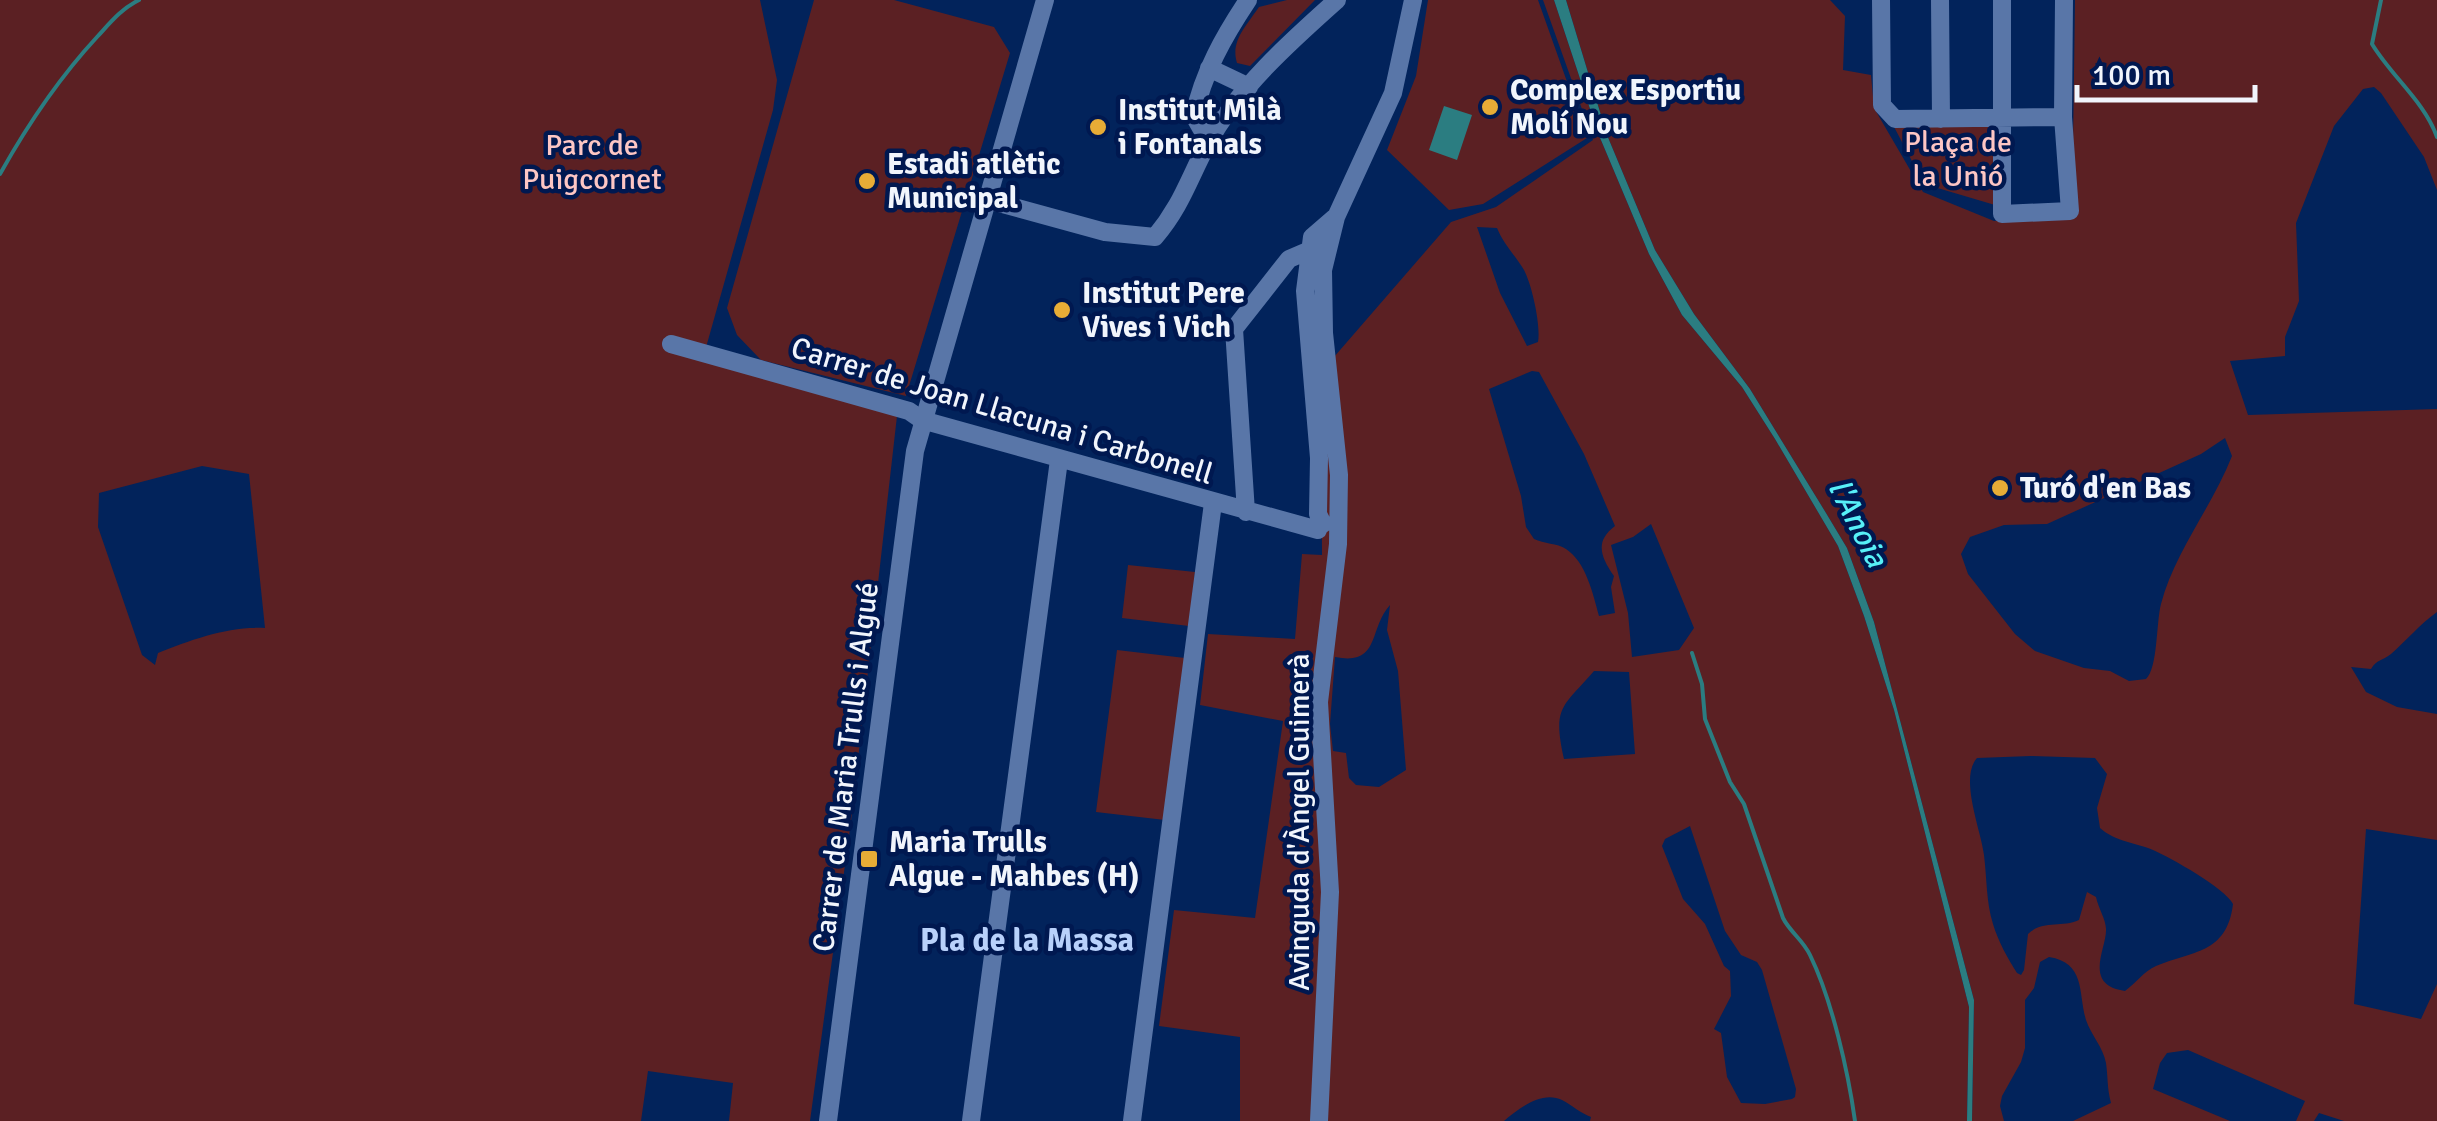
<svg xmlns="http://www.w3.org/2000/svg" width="2437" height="1121" font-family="Signika,sans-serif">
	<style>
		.green { fill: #5b2023; fill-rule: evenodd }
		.water { fill: #2b7d81 }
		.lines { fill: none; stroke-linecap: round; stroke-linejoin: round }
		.stream { stroke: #2b7d81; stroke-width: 4 }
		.minor { stroke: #5976a8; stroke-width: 18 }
		.poi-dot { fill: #e7ac36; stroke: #001850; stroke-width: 4 }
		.labels { text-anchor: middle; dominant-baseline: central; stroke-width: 9; stroke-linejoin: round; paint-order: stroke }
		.poi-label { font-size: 30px; font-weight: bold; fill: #f1f5fc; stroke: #001850; text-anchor: start }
		.park-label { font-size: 30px; fill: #fdc6c4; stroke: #001850 }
		.street-label { font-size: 30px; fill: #f1f5fc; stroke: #001850 }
		.water-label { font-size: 32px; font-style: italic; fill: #57f0f8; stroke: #001850 }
		.neighbourhood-label { font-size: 32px; font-weight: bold; fill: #b8d1fb; stroke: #001850 }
	</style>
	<rect width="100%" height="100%" fill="#02235b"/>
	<path class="green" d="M 0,0 L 760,0 L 777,80 L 773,110 L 703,358 L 897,416 L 851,821 L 810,1121 L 729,1121 L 733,1083 L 648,1071 L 641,1121 L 0,1121 ZM 202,466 L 249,474 L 265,628 C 229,626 191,640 158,653 L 155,665 L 142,655 L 98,527 L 99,493 Z
		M 814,0 L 894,0 L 994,27 L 1010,53 L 906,396 L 761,360 L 737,335 L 727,308 Z
		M 1287,0 L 1315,0 L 1250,66 L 1237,63 C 1230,41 1247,25 1259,7 Z
		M 1428,0 L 1538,0 L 1587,138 L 1483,204 L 1449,210 L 1387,150 L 1416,76 Z
		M 1543,0 L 1554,0 L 1598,133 L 1649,254 L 1682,315 L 1742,387 L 1775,439 L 1838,546 L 1864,616 L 1894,710 L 1969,1007 L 1967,1121 L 1590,1121 L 1591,1117 C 1580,1113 1572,1105 1562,1100 C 1541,1090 1517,1110 1504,1121 L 1240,1121 L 1240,1037 L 1159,1026 L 1174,910 L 1255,918 L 1283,721 L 1200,705 L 1208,634 L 1295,639 L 1302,554 L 1322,555 L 1321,372 L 1451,222 L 1496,207 L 1593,140 ZM 1477,227 L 1497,228 C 1504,245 1515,255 1524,270 C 1532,285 1541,326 1538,342 L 1527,346 L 1500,293 ZM 1532,371 L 1539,372 L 1584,454 L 1615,526 C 1595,541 1600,556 1614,576 L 1611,587 L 1615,613 L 1599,616 C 1593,594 1586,562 1566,549 C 1557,543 1544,544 1534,539 L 1526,527 L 1521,496 L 1489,389 ZM 1651,524 L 1694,628 L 1679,650 L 1632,657 L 1628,613 L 1611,545 L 1633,537 ZM 1390,605 L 1387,630 L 1398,671 L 1406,770 L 1379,787 L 1356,785 L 1349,778 L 1346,753 L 1333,751 L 1330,724 L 1335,657 C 1381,666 1368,629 1390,605 ZM 1594,671 L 1629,672 L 1635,754 L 1564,759 C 1552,706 1563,707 1594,671 ZM 1690,826 L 1725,931 L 1741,955 L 1757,962 L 1762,970 L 1796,1089 L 1795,1097 L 1792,1099 L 1765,1104 L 1741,1103 L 1727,1077 L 1721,1033 L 1714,1029 L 1731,996 L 1730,971 L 1724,966 L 1705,924 L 1683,899 L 1662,846 L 1665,839 Z
		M 1566,0 L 1830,0 L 1845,16 L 1843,70 L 1871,75 L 1874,108 L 1923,192 L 1994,221 L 2063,218 L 2073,145 L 2075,0 L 2437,0 L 2437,190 L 2424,157 L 2381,93 L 2374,87 L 2363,89 L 2334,126 L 2296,223 L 2299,301 L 2285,337 L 2285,356 L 2230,361 L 2248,415 L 2437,409 L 2437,612 C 2419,625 2407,640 2391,654 C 2382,661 2377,659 2371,669 L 2351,667 L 2366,692 L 2397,707 L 2437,714 L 2437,840 L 2366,829 L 2354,1004 L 2421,1019 L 2437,984 L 2437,1121 L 2344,1121 L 2319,1113 L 2314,1121 L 2296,1121 L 2305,1101 L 2188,1050 L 2167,1053 L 2160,1063 L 2153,1089 L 2230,1121 L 2073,1121 L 2111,1103 C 2107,1089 2108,1077 2106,1063 C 2103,1047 2091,1035 2086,1020 C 2078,993 2086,963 2049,957 L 2040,962 L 2034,988 L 2025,1000 L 2025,1048 L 2021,1062 L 2002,1096 L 2000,1106 L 2004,1121 L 1972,1121 L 1974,1000 L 1874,622 L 1847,548 L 1826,513 L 1750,389 L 1694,314 L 1655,250 L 1607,135 ZM 2225,438 L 2232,456 C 2212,507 2174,553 2161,604 C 2156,623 2158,668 2146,679 L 2129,681 L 2110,671 L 2084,668 L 2035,651 L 2015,634 L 1968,574 L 1961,554 L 1970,537 L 2004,525 L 2047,524 L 2201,454 ZM 2031,756 L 2095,758 L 2107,774 L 2097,808 L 2100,828 C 2116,842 2134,842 2153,850 C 2171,858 2225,888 2233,904 C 2227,954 2192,951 2156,966 C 2144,971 2136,983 2125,991 C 2082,985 2107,948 2106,929 C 2106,920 2098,907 2096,897 L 2087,892 L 2079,920 C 2061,928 2042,920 2028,934 L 2024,970 L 2021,975 L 2017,973 C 2008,959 1998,941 1993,924 C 1986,901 1987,879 1984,855 C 1981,830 1959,778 1977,758 Z
		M 1892,123 L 1993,124 L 1995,205 L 1924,184 Z
		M 1128,565 L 1195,572 L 1189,626 L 1122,618 Z
		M 1117,650 L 1185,658 L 1165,820 L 1096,812 Z"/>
	<path class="water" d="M 1554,0 L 1566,0 L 1607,135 L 1655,250 L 1694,314 L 1750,389 L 1826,513 L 1847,548 L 1874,622 L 1974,1000 L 1972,1121 L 1967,1121 L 1969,1007 L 1894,710 L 1864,616 L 1838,546 L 1775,439 L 1742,387 L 1682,315 L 1649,254 L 1598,133 Z
		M 1444,106 L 1472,115 L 1457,160 L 1429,150 Z"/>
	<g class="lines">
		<path class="stream" d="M 2381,0 L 2372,44 C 2392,77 2424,101 2437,137
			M 0,174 C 28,124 58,79 97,37 C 110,23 121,9 139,0
			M 1692,653 L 1702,684 L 1705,719 L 1730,782 L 1744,804 L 1783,918 C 1790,932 1803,940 1810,955 C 1832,1000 1848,1071 1855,1121"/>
		<path class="minor" d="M 1881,0 L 1882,105 L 1895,119 L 2063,117
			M 1940,0 L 1941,119
			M 2002,0 L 2002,214 L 2070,211 L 2063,117 L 2064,0
			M 1209,68 L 1249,87
			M 1209,142 L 1194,116 C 1203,73 1224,36 1248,0
			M 988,200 L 1105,232 L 1155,237 C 1182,205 1189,178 1208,143 C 1238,88 1291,41 1337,0
			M 671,344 L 909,411 L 922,420 L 1318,530
			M 1246,512 L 1234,329 L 1289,259 L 1317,247
			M 1323,524 L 1318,514 L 1319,458 L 1305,291 L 1312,237 L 1334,218
			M 828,1121 L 915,451 L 1045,0
			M 971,1121 L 1059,460
			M 1132,1121 L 1213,503
			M 1319,1121 L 1330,892 L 1319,702 L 1338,544 L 1339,475 L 1324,333 L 1323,270 L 1336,217 L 1393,93 L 1413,0"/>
	</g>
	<g class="poi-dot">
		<circle cx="1490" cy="107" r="10"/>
		<circle cx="1098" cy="127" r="10"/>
		<circle cx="867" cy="181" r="10"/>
		<circle cx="1062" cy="310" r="10"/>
		<circle cx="2000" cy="488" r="10"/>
		<rect x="859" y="849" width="20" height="20" rx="5"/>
	</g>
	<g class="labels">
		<g class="poi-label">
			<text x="1510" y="90">Complex Esportiu<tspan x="1510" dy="34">Molí Nou</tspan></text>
			<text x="1118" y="110">Institut Milà<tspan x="1118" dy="34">i Fontanals</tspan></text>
			<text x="887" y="164">Estadi atlètic<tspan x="887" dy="34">Municipal</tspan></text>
			<text x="1082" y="293">Institut Pere<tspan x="1082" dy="34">Vives i Vich</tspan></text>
			<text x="2020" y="488">Turó d'en Bas</text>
			<text x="889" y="842">Maria Trulls<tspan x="889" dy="34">Algue - Mahbes (H)</tspan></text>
		</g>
		<g class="park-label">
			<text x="1958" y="142">Plaça de<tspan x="1958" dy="34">la Unió</tspan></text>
			<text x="592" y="145">Parc de<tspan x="592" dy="34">Puigcornet</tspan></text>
		</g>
		<g class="street-label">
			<text transform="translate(1002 411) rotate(17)">Carrer de Joan Llacuna i Carbonell</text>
			<text transform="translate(846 767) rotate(-83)">Carrer de Maria Trulls i Algué</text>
			<text transform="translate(1299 822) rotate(-90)">Avinguda d'Àngel Guimerà</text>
		</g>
		<g class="water-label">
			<text transform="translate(1858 523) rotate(63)">l'Anoia</text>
		</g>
		<g class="neighbourhood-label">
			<text x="1027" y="940">Pla de la Massa</text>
		</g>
	</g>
	<path d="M2077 85v15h178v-15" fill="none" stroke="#f1f5fc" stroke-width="5"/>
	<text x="2092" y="85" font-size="30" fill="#f1f5fc" stroke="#001850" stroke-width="8" paint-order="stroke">100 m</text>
</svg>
